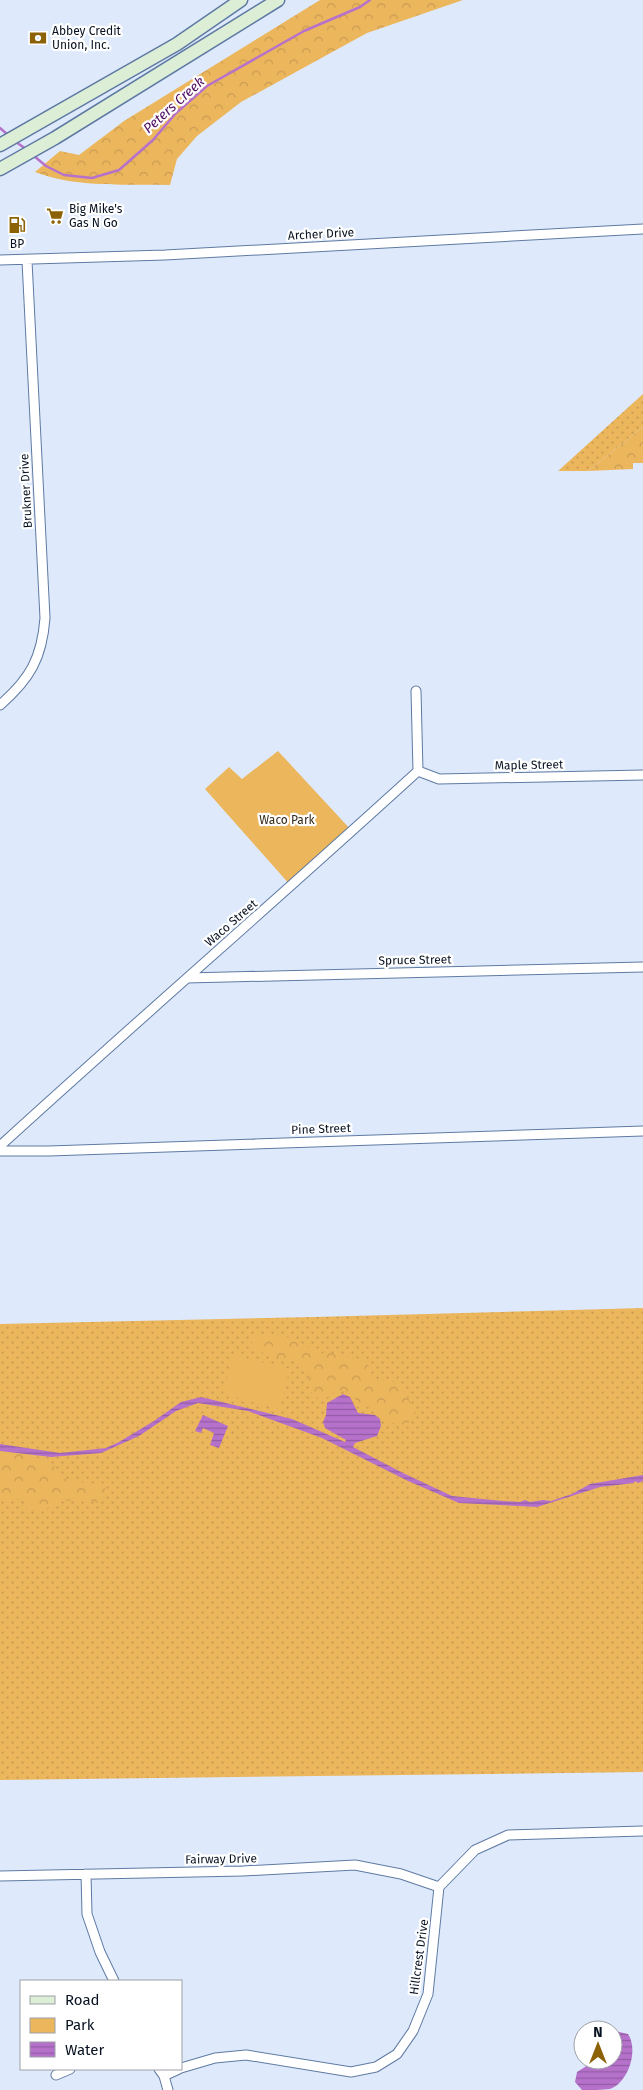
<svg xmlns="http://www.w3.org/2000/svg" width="643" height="2090" font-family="'Fira Sans',sans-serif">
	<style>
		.grass { fill: url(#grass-dots) }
		.forest { fill: url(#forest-crowns) }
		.park { fill: #ecb65d }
		.water { fill: url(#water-rules) }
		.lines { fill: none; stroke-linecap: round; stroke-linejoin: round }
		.stream { stroke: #b671cb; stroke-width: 2.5 }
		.minor-casing { stroke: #5f7aa2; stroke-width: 11 }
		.secondary-casing { stroke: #5f7aa2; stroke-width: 15 }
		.minor { stroke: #fff; stroke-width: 9 }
		.secondary { stroke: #ddeed7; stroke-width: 12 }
		.labels { text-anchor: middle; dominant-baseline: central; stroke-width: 4.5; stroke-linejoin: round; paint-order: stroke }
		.poi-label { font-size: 12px; fill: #071120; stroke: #fff; text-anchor: start }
		.street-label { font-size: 12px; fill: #071120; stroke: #fff }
		.park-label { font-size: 12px; fill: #372b18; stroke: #fff }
		.water-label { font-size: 14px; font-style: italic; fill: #510f63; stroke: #fff }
	</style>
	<defs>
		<pattern id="grass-dots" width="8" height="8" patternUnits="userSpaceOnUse" patternTransform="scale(1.25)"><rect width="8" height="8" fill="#ecb65d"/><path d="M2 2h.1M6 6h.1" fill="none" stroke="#c99b51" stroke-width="1.8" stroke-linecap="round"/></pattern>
		<pattern id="forest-crowns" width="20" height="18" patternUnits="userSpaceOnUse" patternTransform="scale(1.25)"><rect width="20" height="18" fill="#ecb65d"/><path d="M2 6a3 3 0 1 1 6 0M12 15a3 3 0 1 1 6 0" fill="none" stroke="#c99b51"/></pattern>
		<pattern id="water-rules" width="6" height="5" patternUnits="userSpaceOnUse" patternTransform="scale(1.25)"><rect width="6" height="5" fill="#b671cb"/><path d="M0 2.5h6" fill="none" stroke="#925ba4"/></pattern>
	</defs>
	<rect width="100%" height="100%" fill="#deeafc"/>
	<path class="grass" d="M 643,394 L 643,427 L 588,471 L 558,471 Z
		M 643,1308 L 643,1772 L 0,1780 L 0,1324 L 314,1317 Z"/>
	<path class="forest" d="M 320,0 L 463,0 L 367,33 L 241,102 L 197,136 L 177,159 L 170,185 C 126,184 77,188 35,172 L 60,151 L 79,155 L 124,121 Z
		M 643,427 L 643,463 L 633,463 L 633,469 L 588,471 Z
		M 255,1335 L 282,1335 L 305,1345 L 316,1353 L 333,1353 L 367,1361 L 371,1376 L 380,1381 L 393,1382 L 402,1390 L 414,1407 L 416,1415 L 406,1425 L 386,1422 C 380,1413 375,1408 364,1406 L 362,1408 C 356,1400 347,1385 335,1392 C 329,1394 328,1399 321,1400 L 312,1394 L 311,1386 L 301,1363 L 268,1355 L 252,1348 L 252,1340 Z
		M 0,1448 L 50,1461 L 62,1477 L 72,1481 L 105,1485 L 106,1499 L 98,1503 L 86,1499 L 62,1501 L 41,1511 L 28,1510 L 23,1499 L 6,1501 L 0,1498 Z"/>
	<path class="park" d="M 278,751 L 352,831 L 291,886 L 205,789 L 229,767 L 242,779 Z
		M 233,1355 L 290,1369 L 279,1409 L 223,1394 Z"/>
	<path class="water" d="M 343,1394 L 350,1397 L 358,1413 L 375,1415 L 380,1419 L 381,1426 L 377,1436 L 355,1443 L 353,1447 L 403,1473 L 452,1496 L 503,1501 L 520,1502 L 525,1500 L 530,1502 L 543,1500 L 551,1501 L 572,1494 L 590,1484 L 643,1475 L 643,1481 L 638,1483 L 635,1481 L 634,1483 L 600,1487 L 537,1507 L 459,1503 L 408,1481 L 322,1438 L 248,1411 L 198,1403 L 176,1411 L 139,1436 L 101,1453 L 51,1457 L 0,1451 L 0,1444 L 60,1453 L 106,1448 L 119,1442 L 154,1421 L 181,1402 L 201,1397 L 292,1419 L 345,1442 L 346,1440 L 325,1428 L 323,1422 L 326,1415 L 327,1403 Z
		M 203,1415 L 228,1426 L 219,1448 L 210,1445 L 214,1433 L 203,1428 L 201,1433 L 195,1431 Z
		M 615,2031 L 628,2034 C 639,2050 628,2083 610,2089 C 602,2090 591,2090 582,2090 L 575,2082 L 577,2072 L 596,2060 L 613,2060 L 613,2032 Z"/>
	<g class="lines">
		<path class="stream" d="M 0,128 L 8,135
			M 16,142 L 26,149
			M 34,156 L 46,166 L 64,175 L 92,178 L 119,170 L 153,140 L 176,113 L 207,86 L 304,31 L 360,7 L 370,0"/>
		<g class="minor-casing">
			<path id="minor" d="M 0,260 L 165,255 L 643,229
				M 0,705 C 30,679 42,658 45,618 L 27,261
				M 418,771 L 439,779 L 643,775
				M 187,978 L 643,967
				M 0,1146 C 138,1020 280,897 418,771 L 416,691
				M 0,1151 L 49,1151 L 643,1131
				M 86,1874 L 87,1914 L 100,1952 L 114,1981
				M 0,1876 L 243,1871 L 355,1865 L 401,1874 L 439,1887
				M 181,2068 L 215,2058 L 246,2055 L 351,2072 L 376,2067 L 397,2054 L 413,2031 L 428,1994 L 439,1887 L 475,1850 L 508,1835 L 643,1831
				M 159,2069 L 164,2076 L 168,2090
				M 56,2075 L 70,2069
				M 164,2076 L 179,2069"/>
		</g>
		<g class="secondary-casing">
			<path id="secondary" d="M 0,145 L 177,44 L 241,0
				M 0,169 L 55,138 L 278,0"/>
		</g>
		<use href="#minor" class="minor"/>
		<use href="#secondary" class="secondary"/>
	</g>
	<defs>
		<g id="bank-bare" transform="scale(1.35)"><path d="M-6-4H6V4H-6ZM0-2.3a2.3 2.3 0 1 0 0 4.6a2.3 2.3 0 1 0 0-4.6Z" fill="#8d6207" stroke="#fff" stroke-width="2.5" paint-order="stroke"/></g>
		<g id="supermarket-bare" transform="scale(1.35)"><path d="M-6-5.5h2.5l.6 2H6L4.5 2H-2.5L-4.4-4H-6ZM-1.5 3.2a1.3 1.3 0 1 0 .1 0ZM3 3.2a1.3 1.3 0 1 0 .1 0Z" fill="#8d6207" stroke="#fff" stroke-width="2.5" paint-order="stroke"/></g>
		<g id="fuel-bare" transform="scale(1.35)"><path d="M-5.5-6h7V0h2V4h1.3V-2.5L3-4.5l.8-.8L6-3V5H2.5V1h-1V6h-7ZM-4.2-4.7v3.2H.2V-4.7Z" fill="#8d6207" stroke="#fff" stroke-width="2.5" paint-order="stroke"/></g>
	</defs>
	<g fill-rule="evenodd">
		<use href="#bank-bare" x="38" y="38"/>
		<use href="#supermarket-bare" x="55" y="216"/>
		<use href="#fuel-bare" x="17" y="225"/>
	</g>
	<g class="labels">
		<g class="poi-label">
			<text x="52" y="31">Abbey Credit<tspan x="52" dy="14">Union, Inc.</tspan></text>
			<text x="69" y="209">Big Mike's<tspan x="69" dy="14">Gas N Go</tspan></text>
			<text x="17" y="244" text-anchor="middle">BP</text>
		</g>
		<g class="street-label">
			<text transform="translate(321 234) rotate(-3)">Archer Drive</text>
			<text transform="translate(26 491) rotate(-93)">Brukner Drive</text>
			<text transform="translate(529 765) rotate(-1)">Maple Street</text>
			<text transform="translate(231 923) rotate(-41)">Waco Street</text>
			<text transform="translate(415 960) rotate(-1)">Spruce Street</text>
			<text transform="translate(321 1129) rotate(-2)">Pine Street</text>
			<text transform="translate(221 1859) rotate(-1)">Fairway Drive</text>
			<text transform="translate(419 1957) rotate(-82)">Hillcrest Drive</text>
		</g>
		<g class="park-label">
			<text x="287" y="820">Waco Park</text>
		</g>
		<g class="water-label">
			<text transform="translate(174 105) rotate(-42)">Peters Creek</text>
		</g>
	</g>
	<rect x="20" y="1980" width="162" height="90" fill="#ffffff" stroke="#9ca0a6"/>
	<rect x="30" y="1996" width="25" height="8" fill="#ddeed7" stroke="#9ca0a6"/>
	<text x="65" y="2005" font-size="15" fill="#071120">Road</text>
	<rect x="30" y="2018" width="25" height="15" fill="#ecb65d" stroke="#9ca0a6"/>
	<text x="65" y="2030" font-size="15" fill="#071120">Park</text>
	<rect x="30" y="2042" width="25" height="15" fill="url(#water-rules)" stroke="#9ca0a6"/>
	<text x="65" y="2055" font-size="15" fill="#071120">Water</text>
	<g transform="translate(598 2045)"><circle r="24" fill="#ffffff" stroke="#9ca0a6"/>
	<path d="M0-4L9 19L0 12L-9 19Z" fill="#8d6207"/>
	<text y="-8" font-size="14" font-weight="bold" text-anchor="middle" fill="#071120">N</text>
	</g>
</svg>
